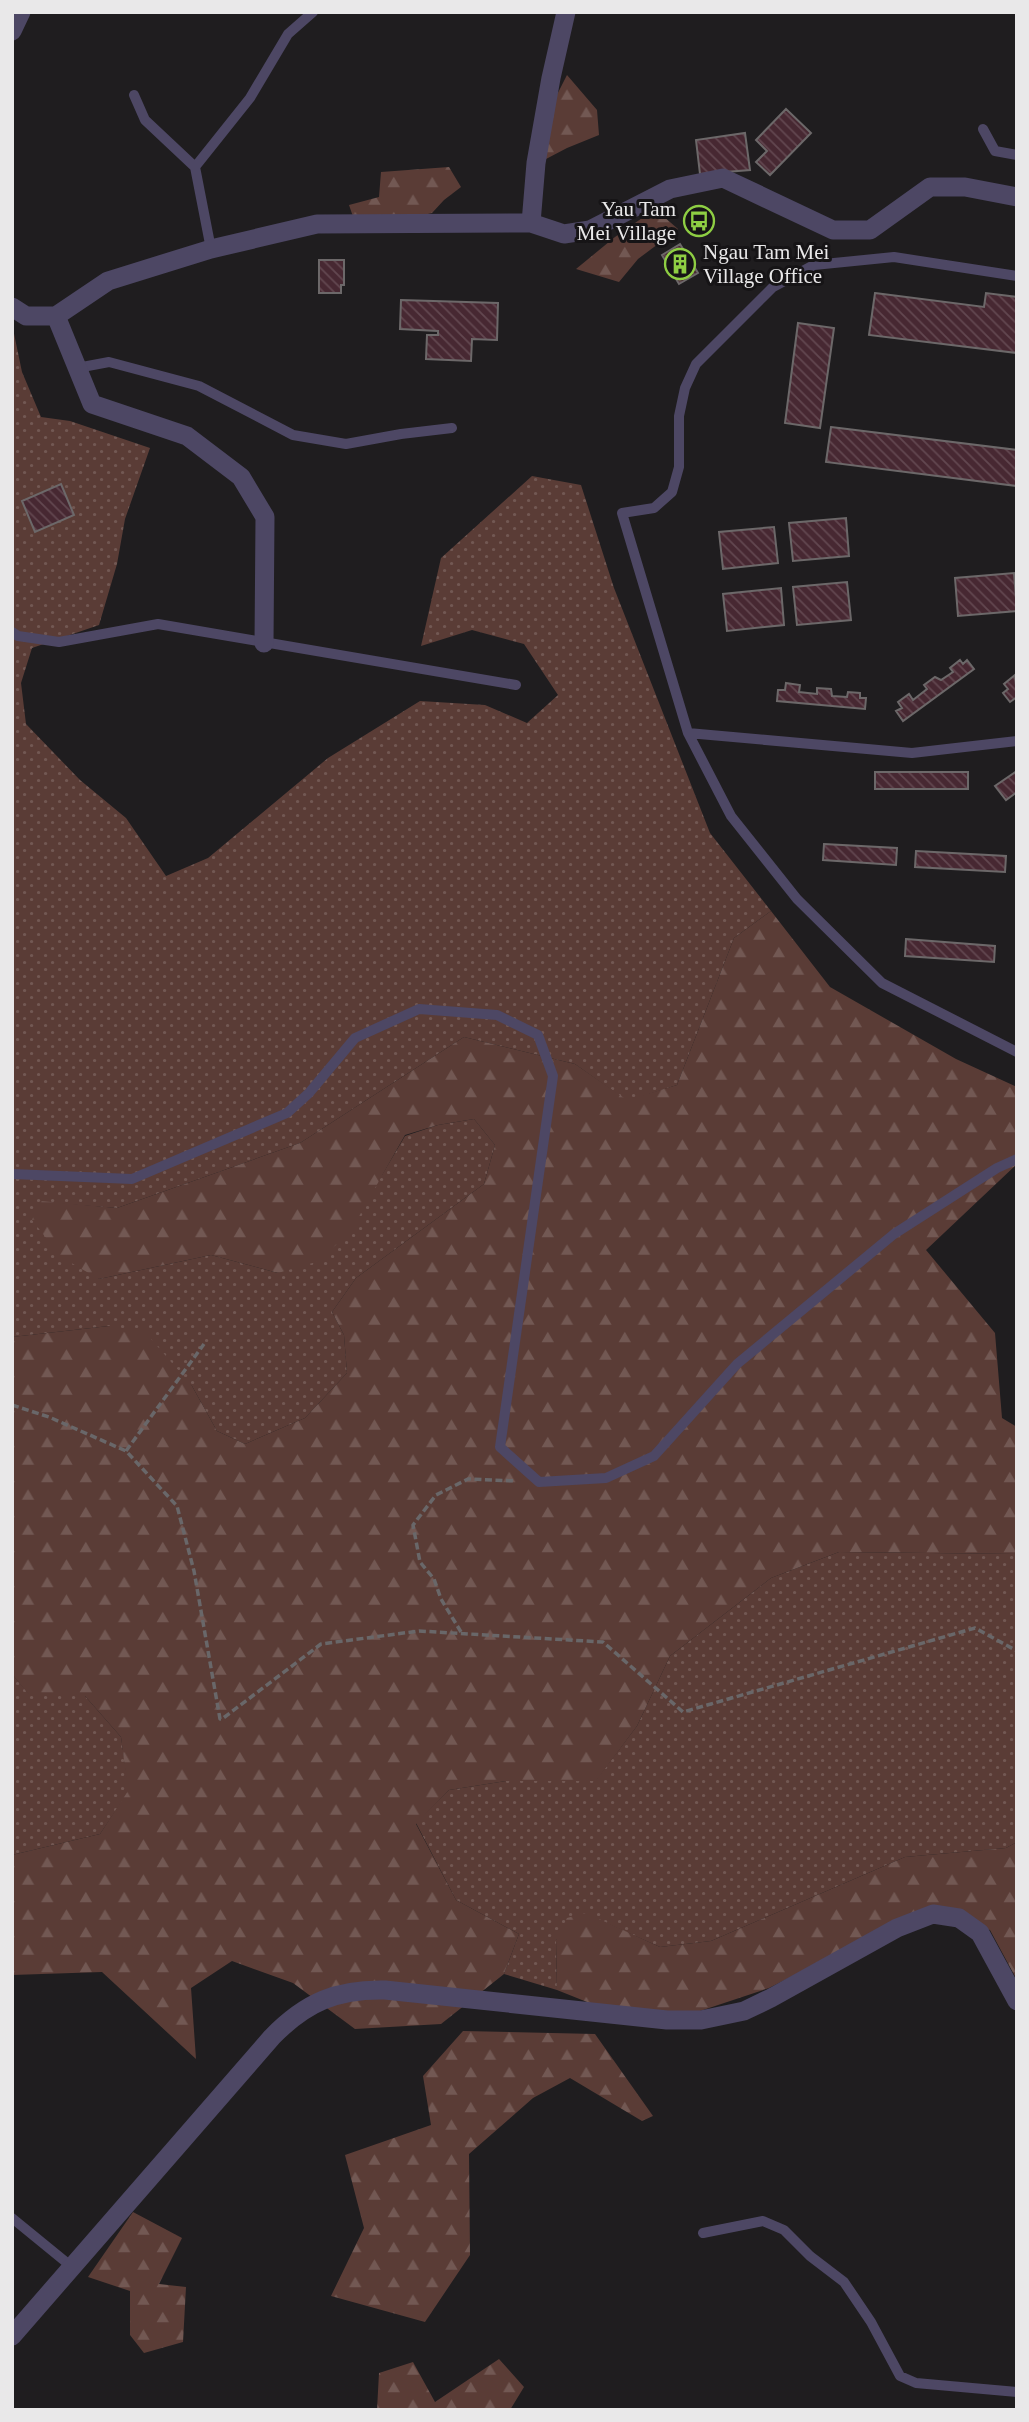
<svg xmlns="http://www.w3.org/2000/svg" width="1029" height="2422" font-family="'Times New Roman',serif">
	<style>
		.grass { fill: url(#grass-dots) }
		.forest { fill: url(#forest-firs) }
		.building { fill: url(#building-back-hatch); stroke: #6c6869; stroke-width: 2 }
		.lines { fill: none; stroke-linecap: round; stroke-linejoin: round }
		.path { stroke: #696769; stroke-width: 3.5; stroke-dasharray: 7 3.5; stroke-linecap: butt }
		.lane { stroke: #4d4764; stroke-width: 10 }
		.street { stroke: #4d4764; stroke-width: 19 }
		.labels { text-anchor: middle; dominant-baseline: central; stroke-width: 6; stroke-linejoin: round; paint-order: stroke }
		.poi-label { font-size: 21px; fill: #e9e8e9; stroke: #161416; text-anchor: end }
	</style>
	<defs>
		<pattern id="grass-dots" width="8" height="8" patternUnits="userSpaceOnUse" patternTransform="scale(1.75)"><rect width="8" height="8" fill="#5a3c36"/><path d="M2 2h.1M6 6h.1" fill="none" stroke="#725853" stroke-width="1.8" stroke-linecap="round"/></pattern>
		<pattern id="forest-firs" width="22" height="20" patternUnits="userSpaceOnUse" patternTransform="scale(1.75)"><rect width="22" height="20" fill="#5a3c36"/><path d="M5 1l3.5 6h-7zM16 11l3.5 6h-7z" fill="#725853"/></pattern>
		<pattern id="building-back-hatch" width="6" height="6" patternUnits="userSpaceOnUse" patternTransform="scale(1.75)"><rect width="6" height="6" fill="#472832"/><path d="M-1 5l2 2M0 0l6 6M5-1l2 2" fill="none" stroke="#624750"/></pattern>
	</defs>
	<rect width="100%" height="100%" fill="#1f1d1f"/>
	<path class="grass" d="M 12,324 L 22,372 L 41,417 L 70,421 L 150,448 L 125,519 L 117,564 L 99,625 L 32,648 L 21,683 L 26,724 L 80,780 L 126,818 L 166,876 L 208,858 L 328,758 L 420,701 L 485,705 L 527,723 L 558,695 L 524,644 L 472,630 L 421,646 L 441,558 L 532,476 L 581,485 L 614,588 L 710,833 L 771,911 L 734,938 L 677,1085 L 627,1101 L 575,1064 L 464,1037 L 300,1143 L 117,1208 L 40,1202 L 99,1279 L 211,1255 L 278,1273 L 382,1175 L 405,1136 L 438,1125 L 474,1119 L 495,1145 L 484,1184 L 356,1278 L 332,1312 L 344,1335 L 347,1373 L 305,1418 L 245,1444 L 217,1431 L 192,1386 L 109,1326 L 12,1337 Z
		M 839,1552 L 1017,1554 L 1017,1842 L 1006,1848 L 905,1857 L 711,1941 L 660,1947 L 586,1914 L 556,1940 L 557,1990 L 504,1974 L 519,1934 L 456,1900 L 416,1823 L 449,1790 L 506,1781 L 596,1780 L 637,1726 L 670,1656 L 771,1578 Z
		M 12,1674 L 30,1695 L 85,1696 L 121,1737 L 129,1791 L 100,1834 L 12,1855 Z"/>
	<path class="forest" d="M 567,75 L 597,110 L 599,135 L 567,148 L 546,159 L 533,142 Z
		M 449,167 L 461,187 L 444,200 L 432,213 L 358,231 L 349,205 L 379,197 L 381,172 Z
		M 655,209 L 678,229 L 638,259 L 619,282 L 576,269 L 615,237 Z
		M 771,911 L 830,987 L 956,1059 L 1017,1087 L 1017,1164 L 926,1250 L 995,1333 L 1002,1418 L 1017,1427 L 1017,1554 L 839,1552 L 771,1578 L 670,1656 L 637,1726 L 596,1781 L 506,1781 L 449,1790 L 416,1824 L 456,1900 L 519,1934 L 504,1974 L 441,2024 L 355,2029 L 293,1983 L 232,1961 L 191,1988 L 196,2059 L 102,1972 L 12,1975 L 12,1855 L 100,1834 L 128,1791 L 121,1737 L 85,1696 L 30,1696 L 12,1674 L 12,1337 L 109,1326 L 145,1332 L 192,1386 L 217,1431 L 245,1444 L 305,1418 L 347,1373 L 344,1335 L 332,1312 L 356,1278 L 484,1184 L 495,1145 L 474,1119 L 438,1125 L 405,1135 L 349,1234 L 316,1262 L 278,1273 L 211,1255 L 99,1279 L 61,1257 L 32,1220 L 40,1201 L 117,1208 L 300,1143 L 464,1037 L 575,1064 L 627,1100 L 677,1085 L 734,938 Z
		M 1017,1842 L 1017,1980 L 990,1930 L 920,1911 L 769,1988 L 691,2014 L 607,2010 L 557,1990 L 556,1940 L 567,1918 L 586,1913 L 660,1947 L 711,1941 L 905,1857 L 1006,1848 Z
		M 463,2031 L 595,2034 L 653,2116 L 642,2121 L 570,2078 L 533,2098 L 469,2154 L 470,2255 L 425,2322 L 331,2296 L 364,2228 L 345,2155 L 431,2125 L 423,2076 Z
		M 133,2212 L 182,2238 L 159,2284 L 186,2287 L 183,2342 L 144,2353 L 130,2335 L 130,2291 L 88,2277 Z
		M 499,2359 L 524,2387 L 510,2410 L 377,2410 L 379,2373 L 413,2362 L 435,2402 Z"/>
	<path class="building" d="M 786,109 L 811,133 L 770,175 L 756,162 L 767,151 L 756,140 Z
		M 745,133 L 750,170 L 700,174 L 696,140 Z
		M 680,244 L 698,273 L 679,284 L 662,255 Z
		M 319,260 L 344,260 L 344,285 L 341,285 L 341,293 L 319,293 Z
		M 875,293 L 984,307 L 986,293 L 1017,297 L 1017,353 L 869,335 Z
		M 401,300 L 498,303 L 497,340 L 472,339 L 471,361 L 426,359 L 427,335 L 438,335 L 438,331 L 400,329 Z
		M 798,323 L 834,328 L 820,428 L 785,423 Z
		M 831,427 L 1017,450 L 1017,486 L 826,462 Z
		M 61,484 L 74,515 L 35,532 L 22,501 Z
		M 846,518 L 849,556 L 793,561 L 789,523 Z
		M 774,527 L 778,563 L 723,569 L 719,532 Z
		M 1014,573 L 1017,611 L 958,616 L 955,578 Z
		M 847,582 L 851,620 L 797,625 L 793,587 Z
		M 781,588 L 784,625 L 727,631 L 723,594 Z
		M 960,660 L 963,664 L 967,660 L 974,669 L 903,721 L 896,711 L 902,708 L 898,702 L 909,694 L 913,700 L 927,689 L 924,685 L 935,677 L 941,680 L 953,672 L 950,668 Z
		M 1015,675 L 1017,697 L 1010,702 L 1003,693 L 1008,689 L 1004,684 Z
		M 786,683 L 800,685 L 799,692 L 817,694 L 817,688 L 831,689 L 832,696 L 847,697 L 848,692 L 860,693 L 860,698 L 866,698 L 865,709 L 777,701 L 778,690 L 785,690 Z
		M 1017,771 L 1017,792 L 1006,800 L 995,786 Z
		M 875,772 L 968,772 L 968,789 L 875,789 Z
		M 824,844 L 897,848 L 896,865 L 823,860 Z
		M 916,851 L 1006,856 L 1005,872 L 915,867 Z
		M 906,939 L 995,946 L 994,962 L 905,956 Z"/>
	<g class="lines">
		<path class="path" d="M 12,1405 L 49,1417 L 126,1451 L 177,1506 L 194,1571 L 220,1719 L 222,1719 L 321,1644 L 419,1631 L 603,1642 L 683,1712 L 975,1628 L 1017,1651
			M 126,1451 L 204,1344
			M 461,1632 L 441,1599 L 434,1579 L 420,1562 L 413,1525 L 436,1495 L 468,1479 L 516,1481"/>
		<path class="lane" d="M 134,95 L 145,120 L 195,167
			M 983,129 L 995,151 L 1017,155
			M 211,249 L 195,167 L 250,98 L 288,34 L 313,12
			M 1017,276 L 894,257 L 814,265 L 773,287 L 696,364 L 685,388 L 679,416 L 679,467 L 672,492 L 654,508 L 622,513 L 688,733 L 731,816 L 797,899 L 882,983 L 1017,1052
			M 77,368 L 109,362 L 199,386 L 293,435 L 346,444 L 401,434 L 452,428
			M 12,632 L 18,636 L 59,642 L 158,624 L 516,685
			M 688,733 L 912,753 L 1017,741
			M 12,1174 L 132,1179 L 287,1113 L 309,1093 L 355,1038 L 419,1009 L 497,1015 L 538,1035 L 553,1076 L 500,1447 L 539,1482 L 606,1478 L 654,1456 L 737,1364 L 894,1234 L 997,1168 L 1017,1159
			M 12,2218 L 72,2267
			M 703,2233 L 763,2221 L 784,2230 L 810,2256 L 844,2282 L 871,2322 L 900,2376 L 916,2383 L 1017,2392"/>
		<path class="street" d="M 12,31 L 21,12
			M 531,223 L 536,163 L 551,78 L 566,12
			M 12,307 L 26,316 L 56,316 L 108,281 L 211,249 L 317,224 L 531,223 L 564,234 L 590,230 L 670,189 L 723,178 L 833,230 L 870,230 L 930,187 L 965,187 L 1017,197
			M 56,316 L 92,404 L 187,436 L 241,477 L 265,517 L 264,643
			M 12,2336 L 272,2037 C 306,2002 337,1989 385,1990 L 667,2020 L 701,2020 L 744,2011 L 771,1998 L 897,1928 L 933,1914 L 959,1918 L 980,1933 L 1017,2001"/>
	</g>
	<defs>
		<g id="bus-ring" transform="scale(1.575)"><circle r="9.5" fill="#161416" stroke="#8ece43" stroke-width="1.5"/><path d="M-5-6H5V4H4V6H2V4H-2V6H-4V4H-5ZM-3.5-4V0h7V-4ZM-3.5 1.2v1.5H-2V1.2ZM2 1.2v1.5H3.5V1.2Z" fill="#8ece43"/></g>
		<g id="building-ring" transform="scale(1.575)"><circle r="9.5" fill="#161416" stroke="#8ece43" stroke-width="1.5"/><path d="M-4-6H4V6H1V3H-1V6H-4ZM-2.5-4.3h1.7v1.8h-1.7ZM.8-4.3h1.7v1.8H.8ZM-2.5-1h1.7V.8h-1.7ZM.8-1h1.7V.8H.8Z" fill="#8ece43"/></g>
	</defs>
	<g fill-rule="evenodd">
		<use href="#bus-ring" x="699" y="221"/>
		<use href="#building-ring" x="680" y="264"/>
	</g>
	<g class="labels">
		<g class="poi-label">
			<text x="676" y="209">Yau Tam<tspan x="676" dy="24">Mei Village</tspan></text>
			<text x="703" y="252" text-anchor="start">Ngau Tam Mei<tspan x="703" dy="24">Village Office</tspan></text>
		</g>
	</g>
	<rect width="1029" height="2422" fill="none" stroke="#e9e8e9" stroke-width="28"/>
</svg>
